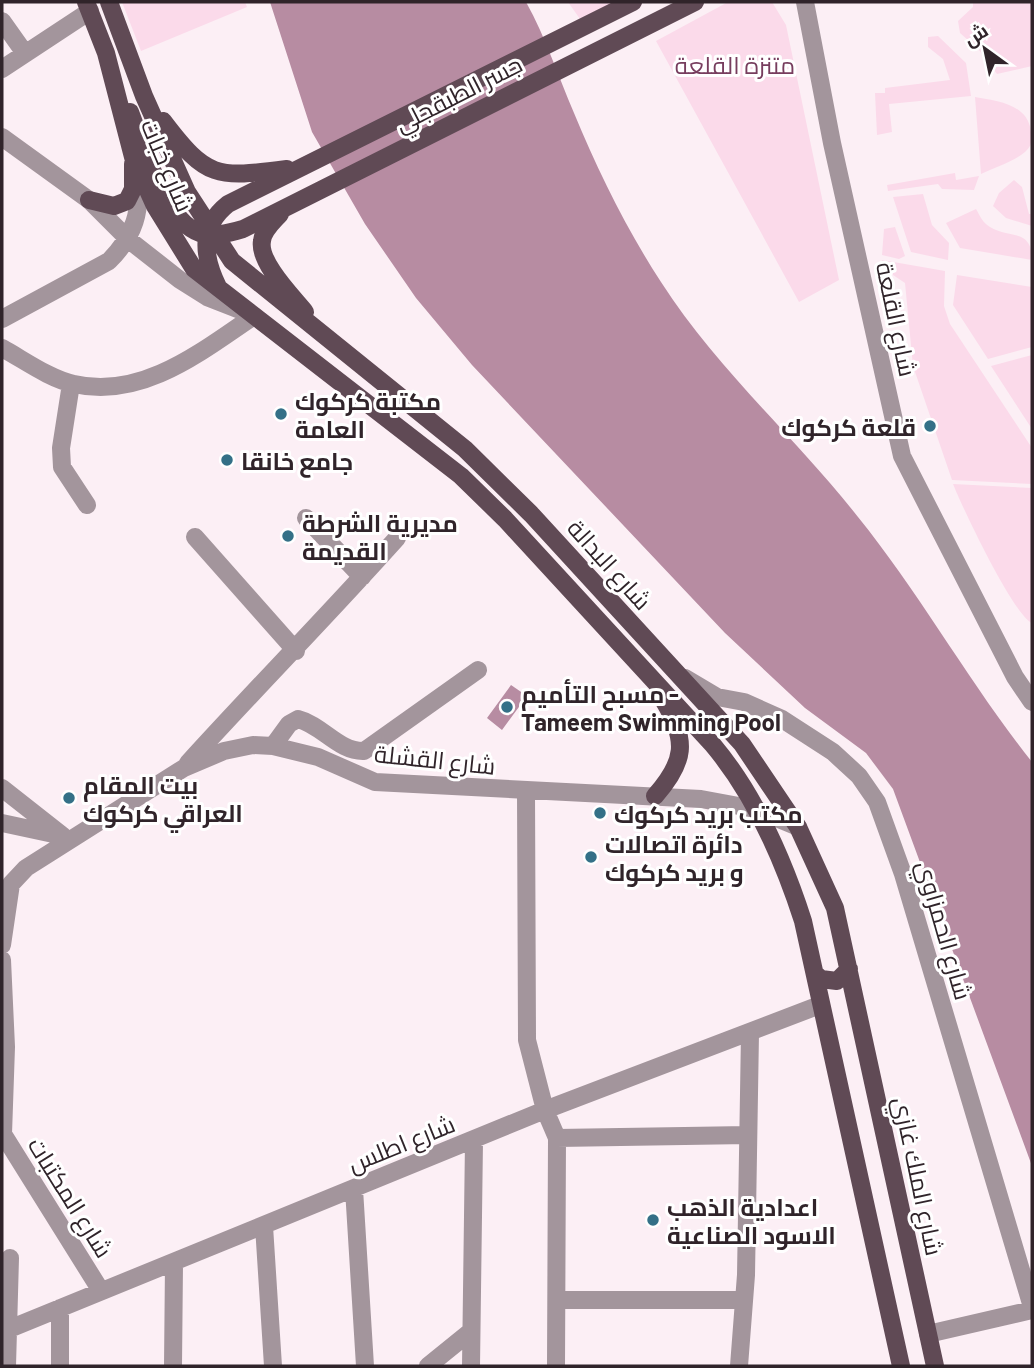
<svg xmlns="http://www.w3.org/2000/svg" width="1034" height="1368" font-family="Barlow,Cairo,sans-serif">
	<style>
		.green { fill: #fbdaea }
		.water { fill: #b78ca2 }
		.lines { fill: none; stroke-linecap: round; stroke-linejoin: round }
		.minor { stroke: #a3959c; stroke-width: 18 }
		.major { stroke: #604a55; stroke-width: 18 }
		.poi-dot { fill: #347087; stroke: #fff; stroke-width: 2.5 }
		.labels { text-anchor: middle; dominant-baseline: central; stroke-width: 6; stroke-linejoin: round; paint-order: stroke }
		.park-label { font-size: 24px; fill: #773d5e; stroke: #fff }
		.street-label { font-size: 24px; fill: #30242a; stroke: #fff }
		.poi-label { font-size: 24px; font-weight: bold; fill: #30242a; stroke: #fff; text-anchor: start }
	</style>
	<rect width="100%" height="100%" fill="#fceff5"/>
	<path class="green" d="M 122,2 L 245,2 L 247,7 L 141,51 Z
		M 568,2 L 615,2 L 580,19 Z
		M 728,2 L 772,2 L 786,25 L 839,280 L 799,302 L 656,41 Z
		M 973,2 L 1032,2 L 1032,66 L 997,74 L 979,50 L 960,33 L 958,21 L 973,7 Z
		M 938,36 L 966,63 L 971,96 L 889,104 L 892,132 L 877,135 L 875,93 L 885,93 L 885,88 L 950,80 L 943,59 L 928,47 L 928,37 Z
		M 975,97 C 998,101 1028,104 1031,132 C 1032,141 1032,146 1025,152 C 1013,162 995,167 981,174 Z
		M 955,173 L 956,180 L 979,176 L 974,190 L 942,189 L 938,184 L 888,191 L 887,185 Z
		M 1014,180 L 1022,187 L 1029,214 L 1032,214 L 1032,226 L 1006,218 L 993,206 L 999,193 Z
		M 923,194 L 932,225 L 949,243 L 948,260 L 911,252 L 893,197 Z
		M 976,209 C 980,216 983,223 990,227 C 1010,239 1032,228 1032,260 L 960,248 L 946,223 Z
		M 895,227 L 905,256 L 899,259 L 882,255 L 884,229 Z
		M 882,260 L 945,271 L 944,306 L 950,324 L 1032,448 L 1032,484 L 952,480 L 913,366 L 905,283 L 881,267 Z
		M 957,275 L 1032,287 L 1032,347 L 988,359 L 953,305 Z
		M 1032,355 L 1032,429 L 991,366 Z
		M 953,484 L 1032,488 L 1032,623 C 1014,616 962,507 953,484 Z"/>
	<path class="water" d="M 270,2 L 526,2 C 546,38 558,76 574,113 C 598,171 627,230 661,282 C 716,368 795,437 858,517 C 921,595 970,684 1032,762 L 1032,1166 L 893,789 L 866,753 L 805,708 L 725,633 L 472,365 L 416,298 L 365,224 L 312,132 Z
		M 511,685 L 527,696 L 502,730 L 487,718 Z"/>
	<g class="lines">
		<path class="minor" d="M 805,2 L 832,143 L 902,456 L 1015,677 L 1032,702
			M 2,21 L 24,52
			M 2,69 L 90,11
			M 2,137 L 89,200 L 129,240 L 180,280 L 207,297 L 248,313
			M 2,319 L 109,261 C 134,236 143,210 136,176
			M 2,348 C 24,360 50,379 74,384 C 142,400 202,351 254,316
			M 71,384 L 61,448 L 62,467 L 87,505
			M 306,518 L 362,577
			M 195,537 L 296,651
			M 685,678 L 717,697 L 744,702 L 782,719 L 833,752 L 859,776 L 877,802 L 903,874 L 1032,1307
			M 273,746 L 289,724 L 298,719 C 322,725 339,752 364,751 L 478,670
			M 188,763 C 257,687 329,614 397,538
			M 2,788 L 63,836
			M 526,792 L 527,1040 L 545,1110 L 557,1138 L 556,1366
			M 2,823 L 58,835
			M 2,945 L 11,884 L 26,868 L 184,768 L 224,751 L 253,745 L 273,746 L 318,757 L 375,782 L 701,799 L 755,809 L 798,827
			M 2,960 L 6,1047 L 3,1134 L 101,1291
			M 557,1138 L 748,1135
			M 354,1189 L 365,1366
			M 264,1226 L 273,1366
			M 557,1300 L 742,1300
			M 2,1332 L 545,1110 L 820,1005
			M 928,1334 L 1032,1310
			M 7,1366 L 10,1258
			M 60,1366 L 60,1308
			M 173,1366 L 174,1264
			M 428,1366 L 470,1332
			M 471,1366 L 474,1141
			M 739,1366 L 746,1275 L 750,1033"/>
		<path class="major" d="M 86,2 L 106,53 L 133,157 L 155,206 L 194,269 L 461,476 L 505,519 L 713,745 C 755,795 783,859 803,921 L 901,1366
			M 109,2 L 144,96 L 187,192 L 232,261 L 465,449 L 531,514 L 742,744 L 798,827 L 835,908 L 935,1366
			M 130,112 C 142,143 166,223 200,233 C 215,237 229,233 243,229 L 695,2
			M 163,121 C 207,179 216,178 287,169
			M 89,200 L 114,206 L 127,201 L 133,189 L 133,164
			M 280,214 C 273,222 263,230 262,241 C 258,262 293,297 305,312
			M 218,287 C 203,256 199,227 228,204 L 633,2
			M 655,796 C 685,762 688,741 664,701
			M 815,974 L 821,979 L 837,981 L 849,969"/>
	</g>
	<g class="poi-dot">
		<circle cx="281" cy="414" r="7"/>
		<circle cx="930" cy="426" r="7"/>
		<circle cx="227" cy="460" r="7"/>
		<circle cx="288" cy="536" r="7"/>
		<circle cx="507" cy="707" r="7"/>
		<circle cx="69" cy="798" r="7"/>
		<circle cx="600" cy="813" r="7"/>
		<circle cx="591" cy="857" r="7"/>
		<circle cx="653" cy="1220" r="7"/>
	</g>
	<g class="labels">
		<g class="park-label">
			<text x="735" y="64">متنزة القلعة</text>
		</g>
		<g class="street-label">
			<text transform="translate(458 93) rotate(-27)">جسر الطبقجلي</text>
			<text transform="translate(168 165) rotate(67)">شارع خبات</text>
			<text transform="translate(897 319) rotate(78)">شارع القلعة</text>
			<text transform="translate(610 564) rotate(48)">شارع البدالة</text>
			<text transform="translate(435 759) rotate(6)">شارع القشلة</text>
			<text transform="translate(945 930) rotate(74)">شارع الحمزاوي</text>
			<text transform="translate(401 1143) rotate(-22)">شارع اطلس</text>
			<text transform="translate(919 1176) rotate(78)">شارع الملك غازي</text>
			<text transform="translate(71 1197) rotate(58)">شارع المكتبات</text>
		</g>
		<g class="poi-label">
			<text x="295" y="400">مكتبة كركوك<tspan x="295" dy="28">العامة</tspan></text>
			<text x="916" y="426" text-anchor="end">قلعة كركوك</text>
			<text x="241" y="460">جامع خانقا</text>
			<text x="302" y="522">مديرية الشرطة<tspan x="302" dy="28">القديمة</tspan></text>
			<text x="521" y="693">مسبح التأميم -<tspan x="521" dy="28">Tameem Swimming Pool</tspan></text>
			<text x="83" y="784">بيت المقام<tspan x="83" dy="28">العراقي كركوك</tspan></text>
			<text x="614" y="813">مكتب بريد كركوك</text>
			<text x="605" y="843">دائرة اتصالات<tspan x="605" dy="28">و بريد كركوك</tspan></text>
			<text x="667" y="1206">اعدادية الذهب<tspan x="667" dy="28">الاسود الصناعية</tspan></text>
		</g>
	</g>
	<rect width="1034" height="1368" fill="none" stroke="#30242a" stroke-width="7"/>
	<g transform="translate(985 49) rotate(327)" stroke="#ffffff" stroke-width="5" paint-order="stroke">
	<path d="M0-5L12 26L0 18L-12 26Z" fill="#30242a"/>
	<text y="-10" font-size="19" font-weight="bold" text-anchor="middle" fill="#30242a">ش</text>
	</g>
</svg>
